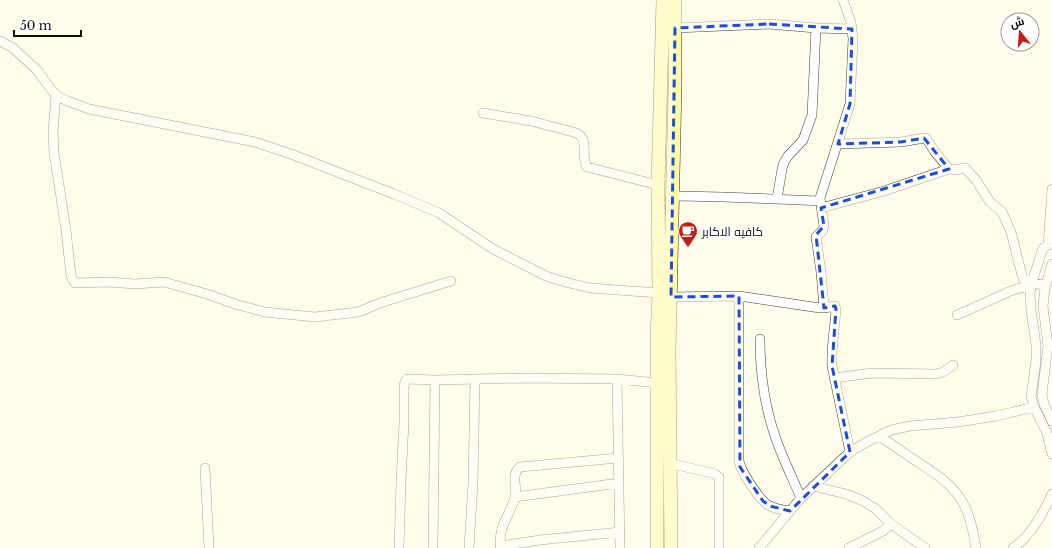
<svg xmlns="http://www.w3.org/2000/svg" width="1052" height="548" font-family="'Libre Baskerville',Cairo,serif">
	<style>
		.lines { fill: none; stroke-linecap: round; stroke-linejoin: round }
		.street-casing { stroke: #3e3e3e; stroke-width: 10 }
		.secondary-casing { stroke: #2d2d2d; stroke-width: 14 }
		.street { stroke: #fff; stroke-width: 9 }
		.secondary { stroke: #fffba5; stroke-width: 13 }
		.marked { fill: none; stroke: #1d4ed8; stroke-width: 3; stroke-dasharray: 8 5; stroke-linejoin: round }
		.labels { text-anchor: middle; dominant-baseline: central; stroke-width: 4; stroke-linejoin: round; paint-order: stroke }
		.poi-label { font-size: 12px; fill: #0b0b0b; stroke: #fff; text-anchor: start }
	</style>
	<rect width="100%" height="100%" fill="#fffcea"/>
	<g class="lines">
		<g class="street-casing">
			<path id="street" d="M 675,28 L 769,24 L 816,28 L 852,29
				M 0,41 L 13,48 L 37,70 L 50,88 L 56,95 L 65,100 L 89,109 L 255,142 L 291,154 L 394,194 L 439,213 L 493,249 L 546,276 L 561,281 L 590,288 L 659,293 L 671,297 L 739,296 L 820,308 L 824,308 L 821,272 L 816,237 L 823,230 L 824,226 L 820,198 L 850,104 L 853,39 L 851,22 L 843,0
				M 56,95 L 53,132 L 54,153 L 66,230 L 71,276 L 75,283 L 109,282 L 135,284 L 164,282 L 207,294 L 238,305 L 265,312 L 315,317 L 358,312 L 383,302 L 451,281
				M 483,113 L 531,121 L 577,133 C 590,141 580,156 587,167 L 658,185
				M 838,144 L 901,142 L 924,138 L 926,138 L 935,152 L 949,169 L 955,170 L 965,168 L 976,180 L 990,202 L 1002,212 L 1011,232 L 1023,279 L 1045,286
				M 1052,189 L 1048,245 L 1043,248 L 1032,282 L 1030,294 L 1031,310 L 1036,345 L 1036,361 L 1031,396 L 1034,407 L 1047,433 L 1052,454
				M 673,196 C 722,196 771,199 820,201
				M 777,199 L 782,169 L 784,162 L 788,156 L 803,140 L 812,115 L 816,28
				M 821,208 L 884,191 L 949,169
				M 1052,264 L 1045,288 L 1043,306 L 1048,346 L 1042,394 L 1044,404 L 1052,421
				M 739,296 L 739,461 C 741,472 759,499 768,505 C 774,509 782,510 790,511
				M 824,308 L 835,306 L 836,309 C 835,328 831,347 832,366 L 850,452
				M 957,315 L 1013,290 L 1032,285
				M 760,339 C 760,371 764,404 775,436 C 782,457 792,477 801,498
				M 834,378 L 872,373 L 936,374 L 943,372 L 953,365
				M 617,379 L 620,548
				M 879,436 C 890,443 900,450 910,457 C 928,469 948,480 960,498 C 970,513 973,531 976,548
				M 669,463 L 715,474 L 719,477 L 719,548
				M 205,468 L 209,548
				M 813,486 L 846,494 L 861,500 L 876,509 L 891,524 L 925,548
				M 515,497 L 619,483
				M 500,546 L 540,540 L 620,532
				M 399,548 L 401,481 L 404,422 L 404,385 L 407,379 L 435,380 L 527,378 L 617,379 L 657,383
				M 433,548 L 435,380
				M 469,548 L 473,483 L 475,380
				M 501,548 C 497,527 510,516 515,497 C 518,487 510,475 520,467 L 618,458
				M 759,548 L 801,498 L 850,452 L 865,443 L 891,430 L 910,426 L 958,422 L 996,416 L 1034,407
				M 849,548 L 883,531 L 891,524
				M 1013,548 C 1031,536 1043,514 1052,494"/>
		</g>
		<g class="secondary-casing">
			<path id="secondary" d="M 657,548 L 657,337 L 659,293 L 658,185 L 663,0
				M 671,548 L 669,351 L 675,86 L 675,0"/>
		</g>
		<use href="#street" class="street"/>
		<use href="#secondary" class="secondary"/>
	</g>
	<path d="M0 0H1052V548H0ZM 769,24 L 852,29 L 850,104 L 838,144 L 901,142 L 924,138 L 949,169 L 821,208 L 824,226 L 816,235 L 824,308 L 835,306 L 836,309 L 832,366 L 850,452 L 790,511 L 770,506 L 763,501 L 740,467 L 739,296 L 671,297 L 675,28 Z" fill="#fffcea" fill-opacity=".55" fill-rule="evenodd"/>
	<path class="marked" d="M 769,24 L 852,29 L 850,104 L 838,144 L 901,142 L 924,138 L 949,169 L 821,208 L 824,226 L 816,235 L 824,308 L 835,306 L 836,309 L 832,366 L 850,452 L 790,511 L 770,506 L 763,501 L 740,467 L 739,296 L 671,297 L 675,28 Z"/>
	<defs>
		<g id="cafe-pin" transform="scale(1)"><path d="M0 17L-7.5 6A9.5 9.5 0 1 1 7.5 6Z" fill="#c61b19" stroke="#fff"/><path d="M-5.5-4.5H6V0H3Q3 3.5 0 3.5H-2.5Q-5.5 3.5-5.5 0ZM3-3.2v2h1.7v-2ZM-6 4.5H4V6H-6Z" fill="#fff"/></g>
	</defs>
	<g fill-rule="evenodd">
		<use href="#cafe-pin" x="688" y="231"/>
	</g>
	<g class="labels">
		<g class="poi-label">
			<text x="702" y="231">كافيه الاكابر</text>
		</g>
	</g>
	<g transform="translate(1020 32) rotate(343)"><circle r="19" fill="#ffffff" stroke="#9d9d9d"/>
	<path d="M0-3L7 15L0 10L-7 15Z" fill="#c61b19"/>
	<text y="-6" font-size="11" font-weight="bold" text-anchor="middle" fill="#0b0b0b">ش</text>
	</g>
	<path d="M14 30v6h67v-6" fill="none" stroke="#0b0b0b" stroke-width="2"/>
	<text x="20" y="30" font-size="12" fill="#0b0b0b" stroke="#ffffff" stroke-width="3" paint-order="stroke">50 m</text>
</svg>
